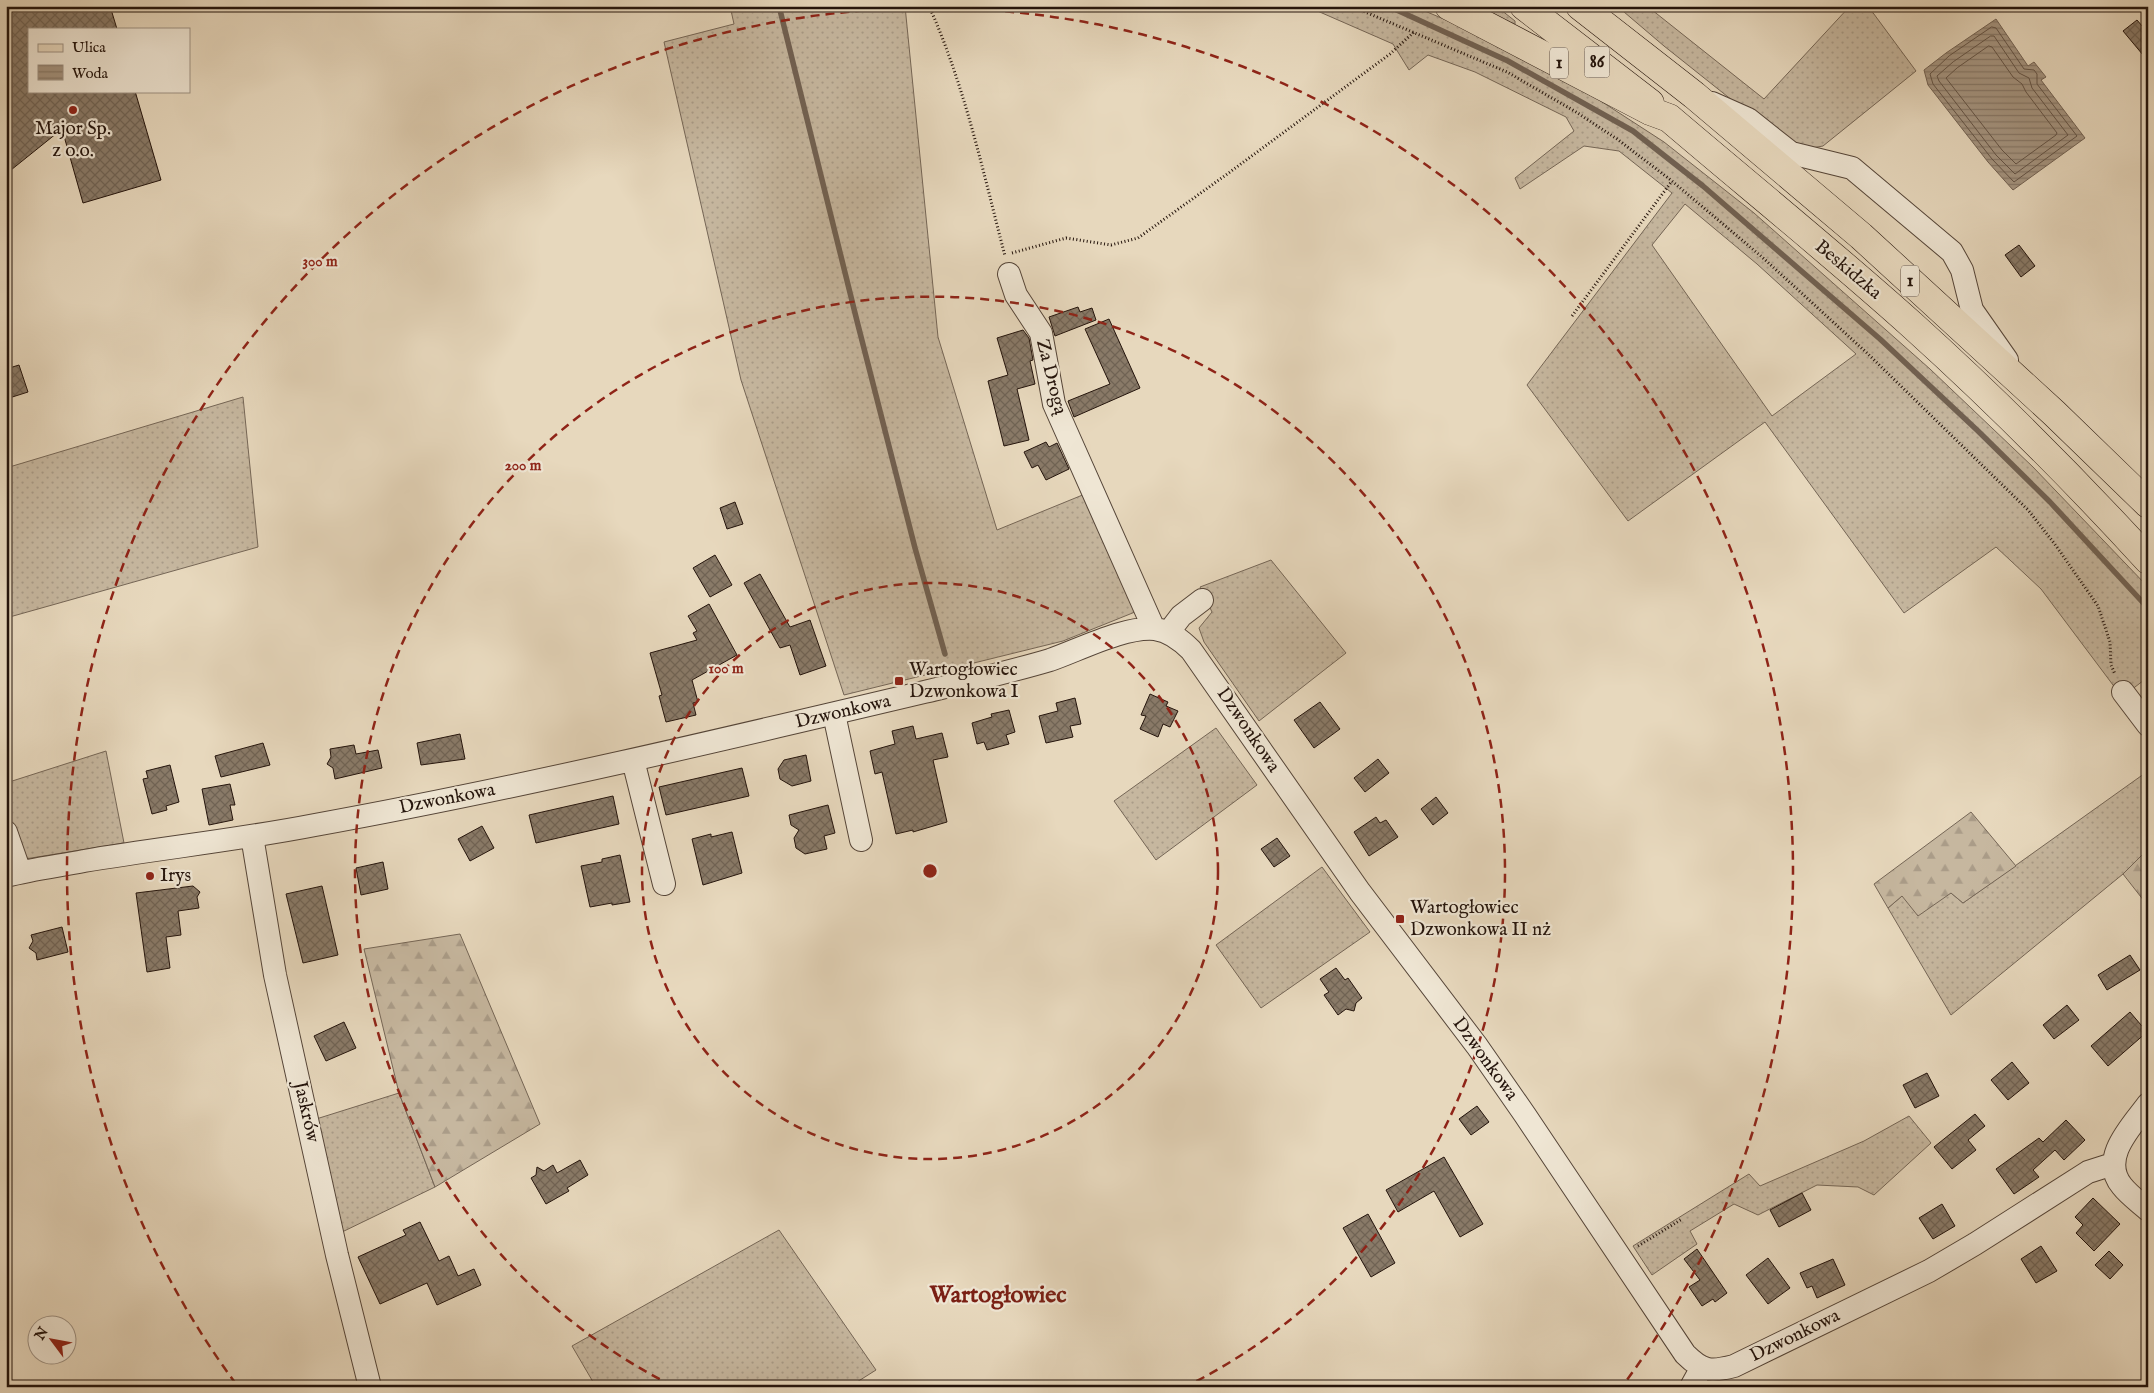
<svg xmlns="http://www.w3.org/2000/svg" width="2154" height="1393" font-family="'IM FELL English',serif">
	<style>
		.grass { fill: url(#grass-dots); stroke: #756656; fill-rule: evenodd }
		.forest { fill: url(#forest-firs); stroke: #756656 }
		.water { fill: url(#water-rules); stroke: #716152 }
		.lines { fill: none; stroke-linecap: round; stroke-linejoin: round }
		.shore { stroke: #645446; stroke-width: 1 }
		.stream { stroke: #716152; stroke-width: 5.5 }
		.building { fill: url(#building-cross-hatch); stroke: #24140c }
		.minor-casing { stroke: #554538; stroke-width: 24 }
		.major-casing { stroke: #24140c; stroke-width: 29 }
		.highway-casing { stroke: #24140c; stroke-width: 29 }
		.path { stroke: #24140c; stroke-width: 3; stroke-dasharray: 1 2.5; stroke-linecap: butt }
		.minor { stroke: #efe6d4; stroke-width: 22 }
		.major { stroke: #e7d8bd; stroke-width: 28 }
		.highway { stroke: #e7d8bd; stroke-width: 28 }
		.ring { fill: none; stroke: #8f2418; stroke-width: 2.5; stroke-dasharray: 9 6 }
		.poi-dot { fill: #8f2418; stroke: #efe6d4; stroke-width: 2 }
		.labels { text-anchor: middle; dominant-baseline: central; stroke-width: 4.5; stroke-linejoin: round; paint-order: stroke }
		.shield { fill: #efe6d4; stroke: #615348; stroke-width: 1 }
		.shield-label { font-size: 18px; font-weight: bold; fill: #24140c }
		.poi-label { font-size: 19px; fill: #24140c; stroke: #efe6d4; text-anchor: start }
		.street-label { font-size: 19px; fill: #24140c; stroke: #efe6d4 }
		.district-label { font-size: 24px; font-weight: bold; fill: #7a1f14; stroke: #efe6d4 }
		.centre { fill: #8f2418; stroke: #efe6d4; stroke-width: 2.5 }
		.ring-label { font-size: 15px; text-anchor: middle; font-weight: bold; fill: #8f2418; stroke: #efe6d4; stroke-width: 4.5; stroke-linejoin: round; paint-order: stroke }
	</style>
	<defs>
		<pattern id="grass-dots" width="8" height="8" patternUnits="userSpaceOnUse" patternTransform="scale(1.25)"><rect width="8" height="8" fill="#c6b79f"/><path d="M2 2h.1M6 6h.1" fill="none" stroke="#aa9c88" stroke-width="1.8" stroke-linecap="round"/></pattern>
		<pattern id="forest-firs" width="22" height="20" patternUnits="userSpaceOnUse" patternTransform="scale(1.25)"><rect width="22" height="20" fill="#c6b79f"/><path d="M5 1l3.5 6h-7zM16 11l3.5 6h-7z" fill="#aa9c88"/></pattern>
		<pattern id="water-rules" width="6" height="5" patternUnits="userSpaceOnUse" patternTransform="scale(1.25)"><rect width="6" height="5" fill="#a59581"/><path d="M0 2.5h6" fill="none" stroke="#867868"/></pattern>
		<pattern id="building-cross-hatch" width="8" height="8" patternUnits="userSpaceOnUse" patternTransform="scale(1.25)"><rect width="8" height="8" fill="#897a68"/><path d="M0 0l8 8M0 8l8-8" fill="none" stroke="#706354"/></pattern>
	</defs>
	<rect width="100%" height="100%" fill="#e7d8bd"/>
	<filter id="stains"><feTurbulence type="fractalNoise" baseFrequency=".004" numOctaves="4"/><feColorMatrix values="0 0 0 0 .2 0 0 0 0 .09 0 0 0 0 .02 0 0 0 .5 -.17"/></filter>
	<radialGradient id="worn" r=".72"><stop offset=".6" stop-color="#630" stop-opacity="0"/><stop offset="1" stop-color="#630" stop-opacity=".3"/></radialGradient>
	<path class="grass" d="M 730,6 L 905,6 L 938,337 L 997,530 L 1085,494 L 1135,612 L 1063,641 L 844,695 L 741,380 L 664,42 L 734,24 Z
		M 1306,6 L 1413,6 L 1491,39 L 1593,96 L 1664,142 L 1754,213 L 1930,369 L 2033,467 L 2148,587 L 2148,677 L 2122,697 L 2041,589 L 1996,547 L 1904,613 L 1765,422 L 1628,521 L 1527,385 L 1672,193 L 1619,151 L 1584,146 L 1520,189 L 1515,178 L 1574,131 L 1566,117 L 1475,72 L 1428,55 L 1409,70 L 1393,44 ZM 1685,204 L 1757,264 L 1856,354 L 1772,416 L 1652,245 Z
		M 1475,6 L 1496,6 L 1515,21 L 1515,24 L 1510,26 Z
		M 1617,6 L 1647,6 L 1764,99 L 1850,6 L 1868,6 L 1916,71 L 1823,146 L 1806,149 L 1762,124 L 1664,46 Z
		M 243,397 L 258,547 L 6,618 L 6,468 Z
		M 1271,560 L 1346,653 L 1259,721 L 1204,642 L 1199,628 L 1212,612 L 1200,587 Z
		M 1216,728 L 1257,785 L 1156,860 L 1114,801 Z
		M 106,751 L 124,843 L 25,859 L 6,812 L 6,783 Z
		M 2148,771 L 2148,849 L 2123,874 L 1951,1015 L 1888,908 L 1902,896 L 1951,893 L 1963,903 Z
		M 1322,867 L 1370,932 L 1261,1008 L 1216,945 Z
		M 399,1093 L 435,1187 L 340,1233 L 313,1120 Z
		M 1909,1116 L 1931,1143 L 1874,1195 L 1858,1187 L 1817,1185 L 1758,1215 L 1734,1204 L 1690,1231 L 1697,1244 L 1652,1275 L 1633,1246 L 1749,1174 L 1760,1186 L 1864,1141 Z
		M 779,1230 L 876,1370 L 849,1387 L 596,1387 L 572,1346 Z"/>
	<path class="forest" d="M 1971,812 L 2016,866 L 1963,903 L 1951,893 L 1918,916 L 1902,896 L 1888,908 L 1874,884 Z
		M 2148,849 L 2148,906 L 2123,874 Z
		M 460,934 L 540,1124 L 435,1187 L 399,1093 L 364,949 Z"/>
	<path class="water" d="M 1996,19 L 2028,66 L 2034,62 L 2046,77 L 2041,80 L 2085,138 L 2013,190 L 1988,162 L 1928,85 L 1924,70 L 1946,53 Z"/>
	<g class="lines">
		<path class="shore" d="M 1992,27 L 1996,28 L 2024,69 L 2034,70 L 2037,74 L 2037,84 L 2077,136 L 2014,182 L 1992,159 L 1933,84 L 1930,74 L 1949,56 Z
			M 1991,36 L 1994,36 L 2019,73 L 2029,78 L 2032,88 L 2068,135 L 2015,174 L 1996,155 L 1939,81 L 1937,76 L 1953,62 Z
			M 1989,46 L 1992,47 L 2013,77 L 2022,84 L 2026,92 L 2057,133 L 2056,135 L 2016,164 L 2002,150 L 1946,78 L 1957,68 Z"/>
		<path class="stream" d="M 779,6 L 857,321 L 915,548 L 945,654
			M 1388,6 L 1508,61 L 1633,131 L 1703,186 L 1880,339 L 1978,431 L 2050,502 L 2148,608"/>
	</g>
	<path class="building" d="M 6,6 L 110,6 L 117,29 L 29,29 L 29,91 L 135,91 L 161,180 L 83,203 L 62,129 L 6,174 Z
		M 2137,20 L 2148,33 L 2148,61 L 2123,31 Z
		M 2019,245 L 2035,266 L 2021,277 L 2005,255 Z
		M 1078,307 L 1080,312 L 1092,308 L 1096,320 L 1055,336 L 1049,317 Z
		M 1109,319 L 1140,388 L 1074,417 L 1068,401 L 1110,384 L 1085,329 Z
		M 1023,330 L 1029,338 L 1033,360 L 1030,361 L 1035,384 L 1017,389 L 1029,440 L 1004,446 L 988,381 L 1008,375 L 997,338 Z
		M 19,365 L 28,392 L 6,399 L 6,369 Z
		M 1046,442 L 1049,447 L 1057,443 L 1069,469 L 1046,480 L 1038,465 L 1032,468 L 1024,452 Z
		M 735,502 L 743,524 L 727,529 L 720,508 Z
		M 715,555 L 732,585 L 710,597 L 693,568 Z
		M 760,574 L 790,627 L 810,620 L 826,666 L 800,675 L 790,645 L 780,648 L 744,583 Z
		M 709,604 L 737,655 L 692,680 L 698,702 L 693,703 L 696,715 L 666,722 L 659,696 L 662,695 L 650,653 L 697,640 L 693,633 L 697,631 L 688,616 Z
		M 1150,694 L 1168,702 L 1166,706 L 1178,711 L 1170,727 L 1163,724 L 1158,737 L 1140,729 L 1146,716 L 1141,715 Z
		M 1075,698 L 1081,724 L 1070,726 L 1073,737 L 1046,743 L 1039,716 L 1058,711 L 1056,703 Z
		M 1320,702 L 1340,729 L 1314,748 L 1294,720 Z
		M 1009,710 L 1015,732 L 1006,735 L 1009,744 L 987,750 L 984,742 L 977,744 L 972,723 L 992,717 L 991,714 Z
		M 913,726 L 916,739 L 942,733 L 948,757 L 933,760 L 947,822 L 913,832 L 913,830 L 896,834 L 882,772 L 875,774 L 870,751 L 895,744 L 892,731 Z
		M 460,734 L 465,759 L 421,765 L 417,743 Z
		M 263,743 L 270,765 L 221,777 L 215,756 Z
		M 354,745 L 356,754 L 378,750 L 382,768 L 335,779 L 333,768 L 327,764 L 331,757 L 330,749 Z
		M 806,755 L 811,781 L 792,786 L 780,779 L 778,769 L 784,760 Z
		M 1378,759 L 1389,773 L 1365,792 L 1354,778 Z
		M 170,765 L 179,802 L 166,806 L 167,810 L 152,814 L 143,779 L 148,778 L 146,771 Z
		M 742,768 L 749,796 L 666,815 L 659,787 Z
		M 230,784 L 235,805 L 230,805 L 233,820 L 209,825 L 202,789 Z
		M 613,796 L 619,824 L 536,843 L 529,815 Z
		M 1436,797 L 1448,813 L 1433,825 L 1421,809 Z
		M 828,805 L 835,833 L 824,836 L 827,849 L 805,854 L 796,848 L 794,838 L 799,830 L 791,825 L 789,815 Z
		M 1376,817 L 1380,823 L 1386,820 L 1398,837 L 1369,856 L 1354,832 Z
		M 482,826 L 494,848 L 470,861 L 458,839 Z
		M 732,832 L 742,873 L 703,885 L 692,839 L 711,834 L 711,837 Z
		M 1277,838 L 1290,856 L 1274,867 L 1261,849 Z
		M 620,855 L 630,902 L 612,905 L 612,903 L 590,907 L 581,866 L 602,862 L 602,859 Z
		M 383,862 L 388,889 L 361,895 L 356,868 Z
		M 193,886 L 200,892 L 197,897 L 199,908 L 178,911 L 181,935 L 166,937 L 170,968 L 147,972 L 136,893 Z
		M 322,886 L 338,955 L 303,963 L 286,894 Z
		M 62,927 L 68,952 L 37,960 L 36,953 L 29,948 L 33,941 L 31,935 Z
		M 2130,955 L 2140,970 L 2107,990 L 2098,975 Z
		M 1336,968 L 1345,980 L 1348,978 L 1362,998 L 1356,1003 L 1354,1011 L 1346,1009 L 1338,1015 L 1324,995 L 1329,992 L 1320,979 Z
		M 2067,1005 L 2079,1020 L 2054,1039 L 2043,1025 Z
		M 2130,1012 L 2147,1032 L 2108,1066 L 2091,1046 Z
		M 344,1022 L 356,1048 L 326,1061 L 314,1036 Z
		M 2012,1062 L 2029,1083 L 2008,1100 L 1991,1080 Z
		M 1927,1073 L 1939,1096 L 1915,1108 L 1903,1085 Z
		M 1477,1106 L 1489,1122 L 1471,1135 L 1459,1119 Z
		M 1975,1114 L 1985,1126 L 1968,1140 L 1976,1150 L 1952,1169 L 1934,1147 Z
		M 2066,1120 L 2085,1140 L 2064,1160 L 2055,1150 L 2033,1170 L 2039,1177 L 2014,1194 L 1996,1169 L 2039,1138 L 2043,1142 Z
		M 1444,1157 L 1483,1224 L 1460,1237 L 1434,1191 L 1398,1212 L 1386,1190 Z
		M 580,1160 L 588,1175 L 567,1188 L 569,1191 L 546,1204 L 531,1178 L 536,1175 L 537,1167 L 544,1171 L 553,1165 L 557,1173 Z
		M 1802,1193 L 1811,1210 L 1779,1227 L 1770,1210 Z
		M 2093,1198 L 2120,1224 L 2094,1251 L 2076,1233 L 2083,1225 L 2075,1217 Z
		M 1942,1204 L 1955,1226 L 1933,1239 L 1919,1218 Z
		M 1368,1214 L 1395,1263 L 1371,1277 L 1343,1228 Z
		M 420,1222 L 439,1261 L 449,1256 L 458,1276 L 474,1269 L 481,1285 L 437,1305 L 427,1283 L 380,1304 L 358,1257 L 406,1235 L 403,1230 Z
		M 2041,1246 L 2057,1271 L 2036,1283 L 2021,1259 Z
		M 1697,1249 L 1727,1293 L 1715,1302 L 1713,1299 L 1702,1306 L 1689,1287 L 1700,1280 L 1684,1259 Z
		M 2109,1251 L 2123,1265 L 2110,1279 L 2095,1265 Z
		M 1768,1258 L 1790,1288 L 1768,1304 L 1746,1275 Z
		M 1833,1259 L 1845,1285 L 1817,1298 L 1812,1286 L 1807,1288 L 1800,1273 Z"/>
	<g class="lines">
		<g class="minor-casing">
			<path id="minor" d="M 1712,103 L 1748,119 L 1791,153 L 1852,168 L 1952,252 L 1962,270 L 1972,310 L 2007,360
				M 1009,274 L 1016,295 L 1041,333 L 1054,404 L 1154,629
				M 1168,633 L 1181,616 L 1202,600
				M 2123,692 L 2148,725
				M 834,714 L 861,840
				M 633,760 L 664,884
				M 6,832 L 20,872
				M 252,836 L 275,975 L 337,1255 L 370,1387
				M 6,876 C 32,869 58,866 84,861 C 161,848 238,840 315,825 C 524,787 730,738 937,689 C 975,680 1013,671 1050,660 C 1079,650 1125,626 1155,629 C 1170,631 1181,640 1191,650 L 1360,892 L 1477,1046 L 1525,1115 L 1685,1354 C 1703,1372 1711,1372 1734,1366 L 1929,1271 L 1975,1244 L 2088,1172 L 2113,1164
				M 2148,1104 C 2132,1126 2099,1158 2122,1186 C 2129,1195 2139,1202 2148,1210
				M 1691,1387 L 1702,1367"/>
		</g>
		<g class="major-casing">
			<path id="major" d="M 1524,6 L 1650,103"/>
		</g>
		<g class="highway-casing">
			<path id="highway" d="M 1449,6 L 1650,111 L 1669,118 C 1750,187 1833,254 1912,325 C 1994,399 2073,478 2148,560
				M 1580,6 L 1694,95 L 1861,236 L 2054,413 L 2148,504"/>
		</g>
		<path class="path" d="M 929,6 C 965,86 983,172 1005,256
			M 1351,6 L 1507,72 L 1576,112 L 1617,139 L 1672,181 L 1762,257 L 1867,353 L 2028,510 L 2054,543 L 2098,606 L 2110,642 L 2111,665 L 2115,674
			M 1012,253 L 1066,238 L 1111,245 L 1138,238 L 1230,172 L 1390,54 L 1414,32
			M 1572,316 L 1672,181
			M 1638,1246 L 1682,1219"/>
		<use href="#minor" class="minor"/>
		<use href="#major" class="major"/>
		<use href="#highway" class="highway"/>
	</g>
	<g class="ring">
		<circle cx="930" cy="871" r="288"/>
		<path d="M673 1386A575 575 0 1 1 1187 1386"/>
		<path d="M236 1384A863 863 0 1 1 1624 1384"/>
	</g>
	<g class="poi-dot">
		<circle cx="73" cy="110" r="5"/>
		<rect x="894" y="676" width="10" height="10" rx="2.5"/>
		<circle cx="150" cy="876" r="5"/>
		<rect x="1395" y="914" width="10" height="10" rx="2.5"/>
	</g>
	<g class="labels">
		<g class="shield">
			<rect x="1584.5" y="46.5" width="25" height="31" rx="4"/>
			<rect x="1550" y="47.5" width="18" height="31" rx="4"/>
			<rect x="1901" y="265.5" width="18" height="31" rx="4"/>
		</g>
		<g class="shield-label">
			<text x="1597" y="62">86</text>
			<text x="1559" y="63">1</text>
			<text x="1910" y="281">1</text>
		</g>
		<g class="poi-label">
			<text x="73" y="129" text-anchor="middle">Major Sp.<tspan x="73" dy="22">z o.o.</tspan></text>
			<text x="909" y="670">Wartogłowiec<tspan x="909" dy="22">Dzwonkowa I</tspan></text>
			<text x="160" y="876">Irys</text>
			<text x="1410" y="908">Wartogłowiec<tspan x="1410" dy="22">Dzwonkowa II nż</tspan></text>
		</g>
		<g class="street-label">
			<text transform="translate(1848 270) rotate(40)">Beskidzka</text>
			<text transform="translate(1051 377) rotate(76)">Za Drogą</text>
			<text transform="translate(843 712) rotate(-13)">Dzwonkowa</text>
			<text transform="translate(1248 730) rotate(56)">Dzwonkowa</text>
			<text transform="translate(447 799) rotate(-11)">Dzwonkowa</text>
			<text transform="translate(1485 1059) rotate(54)">Dzwonkowa</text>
			<text transform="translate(306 1112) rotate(77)">Jaskrów</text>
			<text transform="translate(1795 1336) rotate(-26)">Dzwonkowa</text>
		</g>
		<g class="district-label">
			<text x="998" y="1295">Wartogłowiec</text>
		</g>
	</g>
	<circle cx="930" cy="871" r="8" class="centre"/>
	<g class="ring-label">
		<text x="320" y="266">300 m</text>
		<text x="523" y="470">200 m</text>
		<text x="726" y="673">100 m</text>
	</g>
	<rect width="2154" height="1393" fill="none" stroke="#e7d8bd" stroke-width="25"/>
	<rect x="8" y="8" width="2139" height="1378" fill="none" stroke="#24140c" stroke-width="2.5"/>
	<rect x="12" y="12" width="2129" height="1368" fill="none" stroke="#24140c"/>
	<rect x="28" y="28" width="162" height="65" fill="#efe6d4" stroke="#9e9284"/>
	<rect x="38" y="44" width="25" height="8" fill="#e7d8bd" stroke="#9e9284"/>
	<text x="72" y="52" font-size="15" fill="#24140c">Ulica</text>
	<rect x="38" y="65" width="25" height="15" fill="url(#water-rules)" stroke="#9e9284"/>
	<text x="72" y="78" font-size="15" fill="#24140c">Woda</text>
	<g transform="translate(52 1340) rotate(302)"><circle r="24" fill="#efe6d4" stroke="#9e9284"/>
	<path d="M0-4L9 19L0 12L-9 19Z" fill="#8f2418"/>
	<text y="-8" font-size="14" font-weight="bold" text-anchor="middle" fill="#24140c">N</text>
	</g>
	<rect width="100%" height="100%" filter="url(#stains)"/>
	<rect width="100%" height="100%" fill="url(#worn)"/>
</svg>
